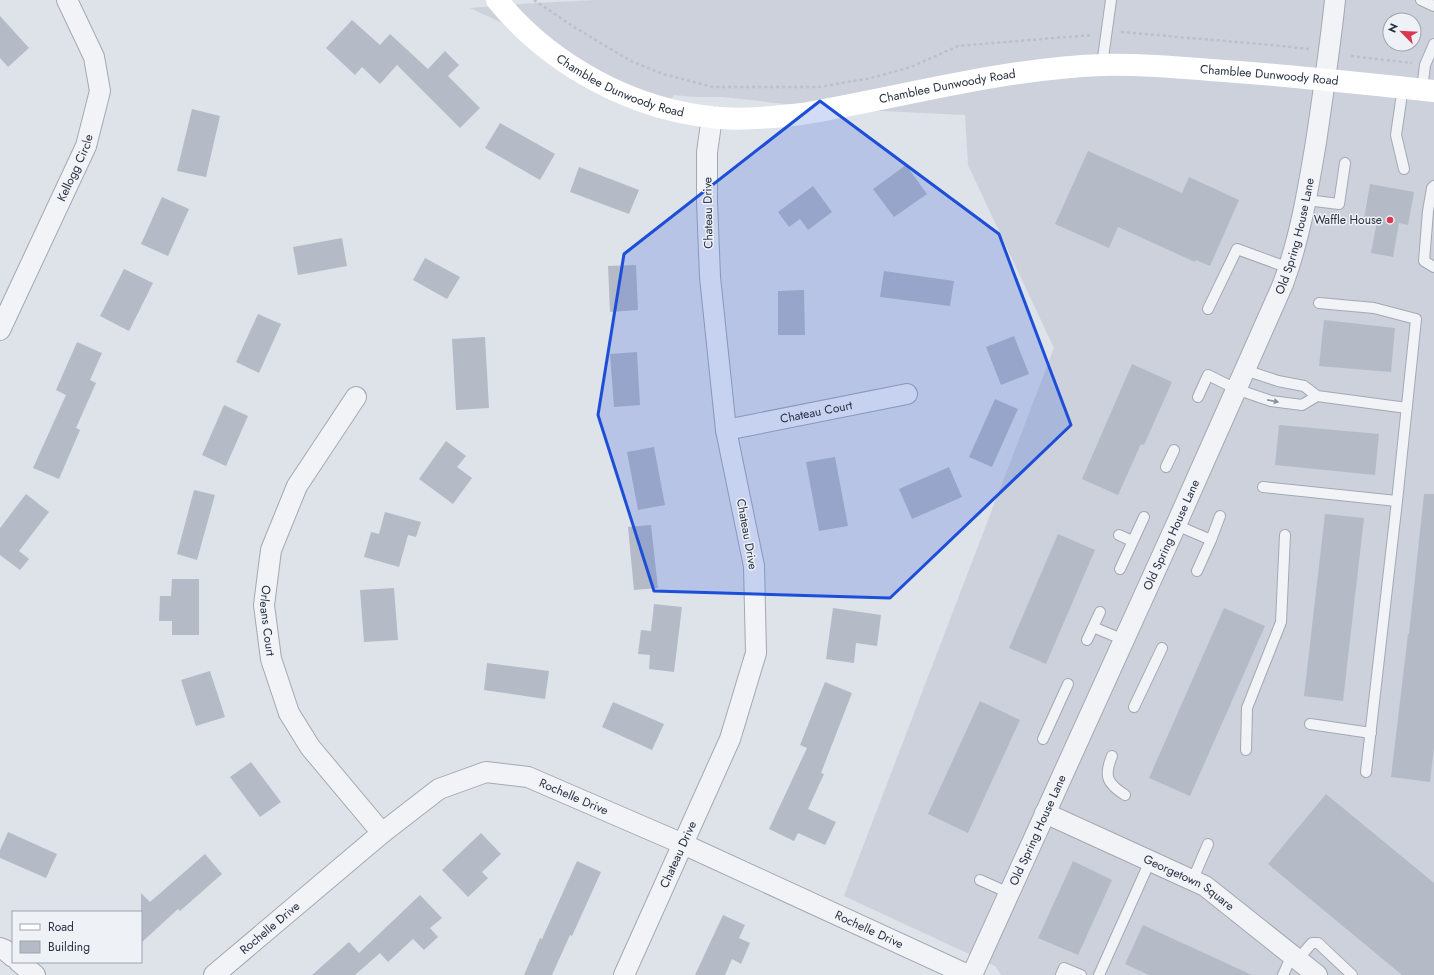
<svg xmlns="http://www.w3.org/2000/svg" width="1434" height="975" font-family="Jost,sans-serif">
	<style>
		.built { fill: #ccd1db; fill-rule: evenodd }
		.building { fill: #b5bbc6 }
		.lines { fill: none; stroke-linecap: round; stroke-linejoin: round }
		.lane-casing { stroke: #a3a9b3; stroke-width: 12 }
		.street-casing { stroke: #a3a9b3; stroke-width: 22 }
		.path { stroke: #bcc0c8; stroke-width: 2.5; stroke-dasharray: 3 3; stroke-linecap: butt }
		.lane { stroke: #f1f3f7; stroke-width: 10 }
		.street { stroke: #f1f3f7; stroke-width: 20 }
		.secondary { stroke: #fff; stroke-width: 22 }
		.oneway { fill: #8c919c }
		.marked { fill: #1d4ed8; fill-opacity: 0.2; stroke: #1d4ed8; stroke-width: 3; stroke-linejoin: round }
		.poi-dot { fill: #d8394d; stroke: #eef1f6; stroke-width: 1.5 }
		.labels { text-anchor: middle; dominant-baseline: central; stroke-width: 3; stroke-linejoin: round; paint-order: stroke }
		.street-label { font-size: 12px; fill: #262f41; stroke: #eef1f6 }
		.poi-label { font-size: 12px; fill: #262f41; stroke: #eef1f6; text-anchor: end }
	</style>
	<rect width="100%" height="100%" fill="#dee2e9"/>
	<path class="built" d="M 596,0 L 1434,0 L 1434,975 L 1001,975 L 995,966 L 844,896 L 1054,348 L 968,165 L 965,115 L 822,108 L 722,97 L 695,97 L 674,95 L 669,102 L 608,81 L 517,30 L 470,8 L 536,3 ZM 1390,20 L 1414,20 L 1414,44 L 1390,44 Z"/>
	<path class="building" d="M 0,16 L 29,48 L 8,67 L 0,58 Z
		M 352,20 L 380,45 L 390,34 L 428,69 L 445,51 L 459,65 L 448,76 L 480,108 L 460,128 L 397,65 L 380,84 L 362,67 L 355,75 L 326,48 Z
		M 192,109 L 220,116 L 206,177 L 177,171 Z
		M 500,123 L 555,154 L 540,180 L 485,148 Z
		M 1088,151 L 1182,193 L 1189,177 L 1239,200 L 1210,266 L 1196,260 L 1195,262 L 1118,227 L 1109,248 L 1055,224 Z
		M 906,165 L 927,194 L 894,217 L 873,189 Z
		M 579,167 L 639,190 L 629,214 L 570,192 Z
		M 1370,184 L 1414,192 L 1408,225 L 1399,223 L 1393,257 L 1371,253 L 1377,221 L 1364,219 Z
		M 813,186 L 832,212 L 808,230 L 800,219 L 789,227 L 778,212 Z
		M 162,197 L 189,209 L 168,256 L 141,244 Z
		M 342,238 L 347,266 L 298,275 L 293,247 Z
		M 425,258 L 460,277 L 447,299 L 413,280 Z
		M 636,265 L 638,310 L 610,312 L 608,266 Z
		M 124,269 L 153,283 L 129,331 L 100,316 Z
		M 884,271 L 954,281 L 950,306 L 880,297 Z
		M 804,290 L 805,335 L 778,335 L 778,291 Z
		M 258,314 L 281,324 L 259,373 L 236,362 Z
		M 1324,320 L 1395,328 L 1391,372 L 1319,366 Z
		M 1014,336 L 1029,374 L 1001,385 L 986,347 Z
		M 485,337 L 489,408 L 456,410 L 452,339 Z
		M 77,342 L 102,353 L 90,380 L 96,383 L 76,428 L 80,430 L 59,479 L 33,468 L 66,395 L 56,390 Z
		M 637,352 L 640,405 L 614,407 L 610,354 Z
		M 1132,364 L 1172,382 L 1144,445 L 1141,444 L 1118,495 L 1082,479 Z
		M 995,399 L 1018,409 L 992,467 L 969,457 Z
		M 224,405 L 248,416 L 226,466 L 202,455 Z
		M 1279,425 L 1379,434 L 1375,475 L 1275,465 Z
		M 446,441 L 466,456 L 457,467 L 472,478 L 453,504 L 419,479 Z
		M 654,447 L 665,505 L 638,510 L 627,452 Z
		M 835,457 L 848,526 L 819,531 L 806,462 Z
		M 949,467 L 962,497 L 912,519 L 899,489 Z
		M 194,490 L 215,495 L 197,560 L 177,554 Z
		M 26,494 L 49,512 L 19,551 L 29,559 L 20,570 L 0,555 L 0,528 Z
		M 1424,494 L 1434,494 L 1434,748 L 1430,782 L 1391,777 L 1408,634 L 1409,634 Z
		M 385,512 L 421,522 L 416,537 L 408,535 L 399,567 L 364,557 L 371,532 L 379,534 Z
		M 1325,514 L 1364,518 L 1343,701 L 1304,696 Z
		M 651,525 L 658,588 L 634,590 L 628,527 Z
		M 1058,534 L 1095,550 L 1046,664 L 1009,648 Z
		M 172,579 L 199,579 L 199,635 L 172,635 L 172,621 L 159,621 L 160,596 L 171,596 Z
		M 394,588 L 398,640 L 364,642 L 360,590 Z
		M 654,604 L 682,607 L 674,672 L 649,669 L 650,655 L 638,654 L 641,630 L 651,631 Z
		M 833,608 L 881,615 L 877,646 L 856,643 L 854,663 L 826,659 Z
		M 1224,608 L 1265,626 L 1190,796 L 1149,778 Z
		M 487,663 L 549,671 L 545,699 L 484,690 Z
		M 210,671 L 225,717 L 196,726 L 181,680 Z
		M 825,682 L 852,693 L 821,773 L 824,774 L 808,809 L 836,822 L 825,845 L 798,833 L 794,841 L 769,829 L 807,748 L 800,745 Z
		M 980,701 L 1020,720 L 968,833 L 928,814 Z
		M 613,702 L 664,724 L 652,750 L 602,727 Z
		M 251,762 L 281,802 L 260,817 L 230,777 Z
		M 1326,794 L 1434,883 L 1434,975 L 1402,975 L 1268,864 Z
		M 8,832 L 57,854 L 46,878 L 0,858 L 0,850 Z
		M 481,833 L 501,854 L 482,872 L 488,878 L 468,897 L 442,870 Z
		M 205,854 L 222,874 L 180,911 L 178,909 L 141,943 L 141,893 L 150,902 Z
		M 577,861 L 601,872 L 572,936 L 570,935 L 552,975 L 524,975 L 540,938 L 542,939 Z
		M 1073,861 L 1112,880 L 1078,955 L 1038,938 Z
		M 420,895 L 442,918 L 430,928 L 438,937 L 424,950 L 413,939 L 388,962 L 380,953 L 355,975 L 312,975 L 349,942 L 359,953 Z
		M 723,915 L 745,925 L 739,938 L 750,943 L 741,964 L 732,959 L 725,975 L 695,975 Z
		M 1143,925 L 1252,975 L 1149,975 L 1125,964 Z"/>
	<g class="lines">
		<g class="lane-casing">
			<path id="lane" d="M 1421,0 L 1434,6
				M 1102,65 L 1111,0
				M 1403,87 L 1396,135 L 1404,169
				M 1422,90 L 1425,65 L 1434,44
				M 1434,186 L 1432,188 L 1428,211 L 1424,261 L 1434,267
				M 1306,200 L 1339,204 L 1345,163
				M 1319,303 L 1374,308 L 1416,319 L 1397,501 L 1366,772
				M 1208,309 L 1237,249 L 1289,268
				M 1245,370 L 1278,381 L 1304,386 L 1317,396 L 1407,408
				M 1198,397 L 1208,375 L 1236,389 L 1271,401 L 1302,405 L 1317,396
				M 1166,467 L 1174,450
				M 1263,487 L 1397,501
				M 1176,525 L 1211,540 L 1197,571
				M 1119,535 L 1132,541
				M 1211,540 L 1220,516
				M 1120,569 L 1144,517
				M 1100,612 L 1093,627 L 1124,640
				M 1087,640 L 1093,627
				M 1134,707 L 1162,648
				M 1310,724 L 1371,733
				M 1043,739 L 1068,684
				M 1246,750 L 1247,708 L 1281,622 L 1285,535
				M 1112,756 C 1103,777 1108,784 1125,795
				M 1193,879 L 1208,844
				M 980,880 L 1009,893
				M 1298,959 L 1312,943 L 1318,943 L 1352,975
				M 1061,975 L 1064,968 L 1081,975
				M 1099,975 L 1150,861
				M 1283,975 L 1292,955"/>
		</g>
		<g class="street-casing">
			<g id="street">
				<path id="s1" d="M 0,330 L 86,146 L 100,91 L 94,57 L 67,0"/>
				<path id="s2" d="M 356,397 L 297,486 L 271,550 L 264,605 L 271,659 L 289,713 L 310,747 L 382,833"/>
				<path id="s3" d="M 726,430 L 907,394"/>
				<path id="s4" d="M 1045,813 L 1205,886 L 1317,975"/>
				<path d="M 0,948 L 5,950 L 13,957"/>
				<path d="M 19,962 L 35,975"/>
				<path id="s5" d="M 214,975 L 382,833 L 439,789 L 486,772 L 528,777 L 683,844 L 968,975"/>
				<path id="s6" d="M 624,975 L 730,739 L 756,653 L 754,566 L 726,430 L 710,277 L 707,201 L 707,152 L 712,117"/>
				<path id="s7" d="M 972,975 L 1176,525 L 1283,284 C 1300,238 1308,190 1316,142 C 1323,95 1330,48 1335,0"/>
			</g>
		</g>
		<path class="path" d="M 534,0 L 574,27 L 631,61 L 663,74 L 713,87 L 819,87 L 871,78 L 911,67 L 958,46 L 1092,35
			M 1121,32 L 1272,45 L 1309,49
			M 1351,56 L 1412,63"/>
		<use href="#lane" class="lane"/>
		<use href="#street" class="street"/>
		<path class="secondary" id="s8" d="M 497,0 C 551,66 634,111 720,118 C 747,120 775,117 802,114 C 902,97 1000,69 1102,65 C 1138,64 1175,67 1211,70 C 1285,75 1360,83 1434,91"/>
	</g>
	<defs><path id="oneway-solid" d="M-6-.8H1V-3.2L6.5 0L1 3.2V.8H-6Z"/></defs>
	<use class="oneway" href="#oneway-solid" transform="translate(1273 401) rotate(11)"/>
	<path class="marked" d="M 820,101 L 999,234 L 1071,425 L 890,598 L 654,591 L 598,415 L 624,254 Z"/>
	<circle class="poi-dot" cx="1390" cy="220" r="4"/>
	<g class="labels">
		<g class="street-label">
			<text stroke="none"><textPath href="#s8" startOffset="813">Chamblee Dunwoody Road</textPath></text>
			<text stroke="none"><textPath href="#s8" startOffset="153">Chamblee Dunwoody Road</textPath></text>
			<text stroke="none"><textPath href="#s8" startOffset="489">Chamblee Dunwoody Road</textPath></text>
			<text stroke="none"><textPath href="#s1" startOffset="179">Kellogg Circle</textPath></text>
			<text transform="translate(708 213) rotate(-91)">Chateau Drive</text>
			<text stroke="none"><textPath href="#s7" startOffset="807">Old Spring House Lane</textPath></text>
			<text stroke="none"><textPath href="#s3" startOffset="92">Chateau Court</textPath></text>
			<text transform="translate(747 534) rotate(80)">Chateau Drive</text>
			<text stroke="none"><textPath href="#s7" startOffset="483">Old Spring House Lane</textPath></text>
			<text stroke="none"><textPath href="#s2" startOffset="247">Orleans Court</textPath></text>
			<text stroke="none"><textPath href="#s5" startOffset="434">Rochelle Drive</textPath></text>
			<text stroke="none"><textPath href="#s7" startOffset="159">Old Spring House Lane</textPath></text>
			<text stroke="none"><textPath href="#s6" startOffset="132">Chateau Drive</textPath></text>
			<text stroke="none"><textPath href="#s4" startOffset="160">Georgetown Square</textPath></text>
			<text stroke="none"><textPath href="#s5" startOffset="73">Rochelle Drive</textPath></text>
			<text stroke="none"><textPath href="#s5" startOffset="758">Rochelle Drive</textPath></text>
		</g>
		<g class="poi-label">
			<text x="1382" y="220">Waffle House</text>
		</g>
	</g>
	<rect x="12" y="911" width="130" height="52" fill="#eef1f6" stroke="#9ea3ae"/>
	<rect x="20" y="924" width="20" height="6" fill="#ffffff" stroke="#9ea3ae"/>
	<text x="48" y="931" font-size="12" fill="#262f41">Road</text>
	<rect x="20" y="941" width="20" height="12" fill="#b5bbc6" stroke="#9ea3ae"/>
	<text x="48" y="951" font-size="12" fill="#262f41">Building</text>
	<g transform="translate(1402 32) rotate(294)"><circle r="19" fill="#eef1f6" stroke="#9ea3ae"/>
	<path d="M0-3L7 15L0 10L-7 15Z" fill="#d8394d"/>
	<text y="-6" font-size="11" font-weight="bold" text-anchor="middle" fill="#262f41">N</text>
	</g>
</svg>
